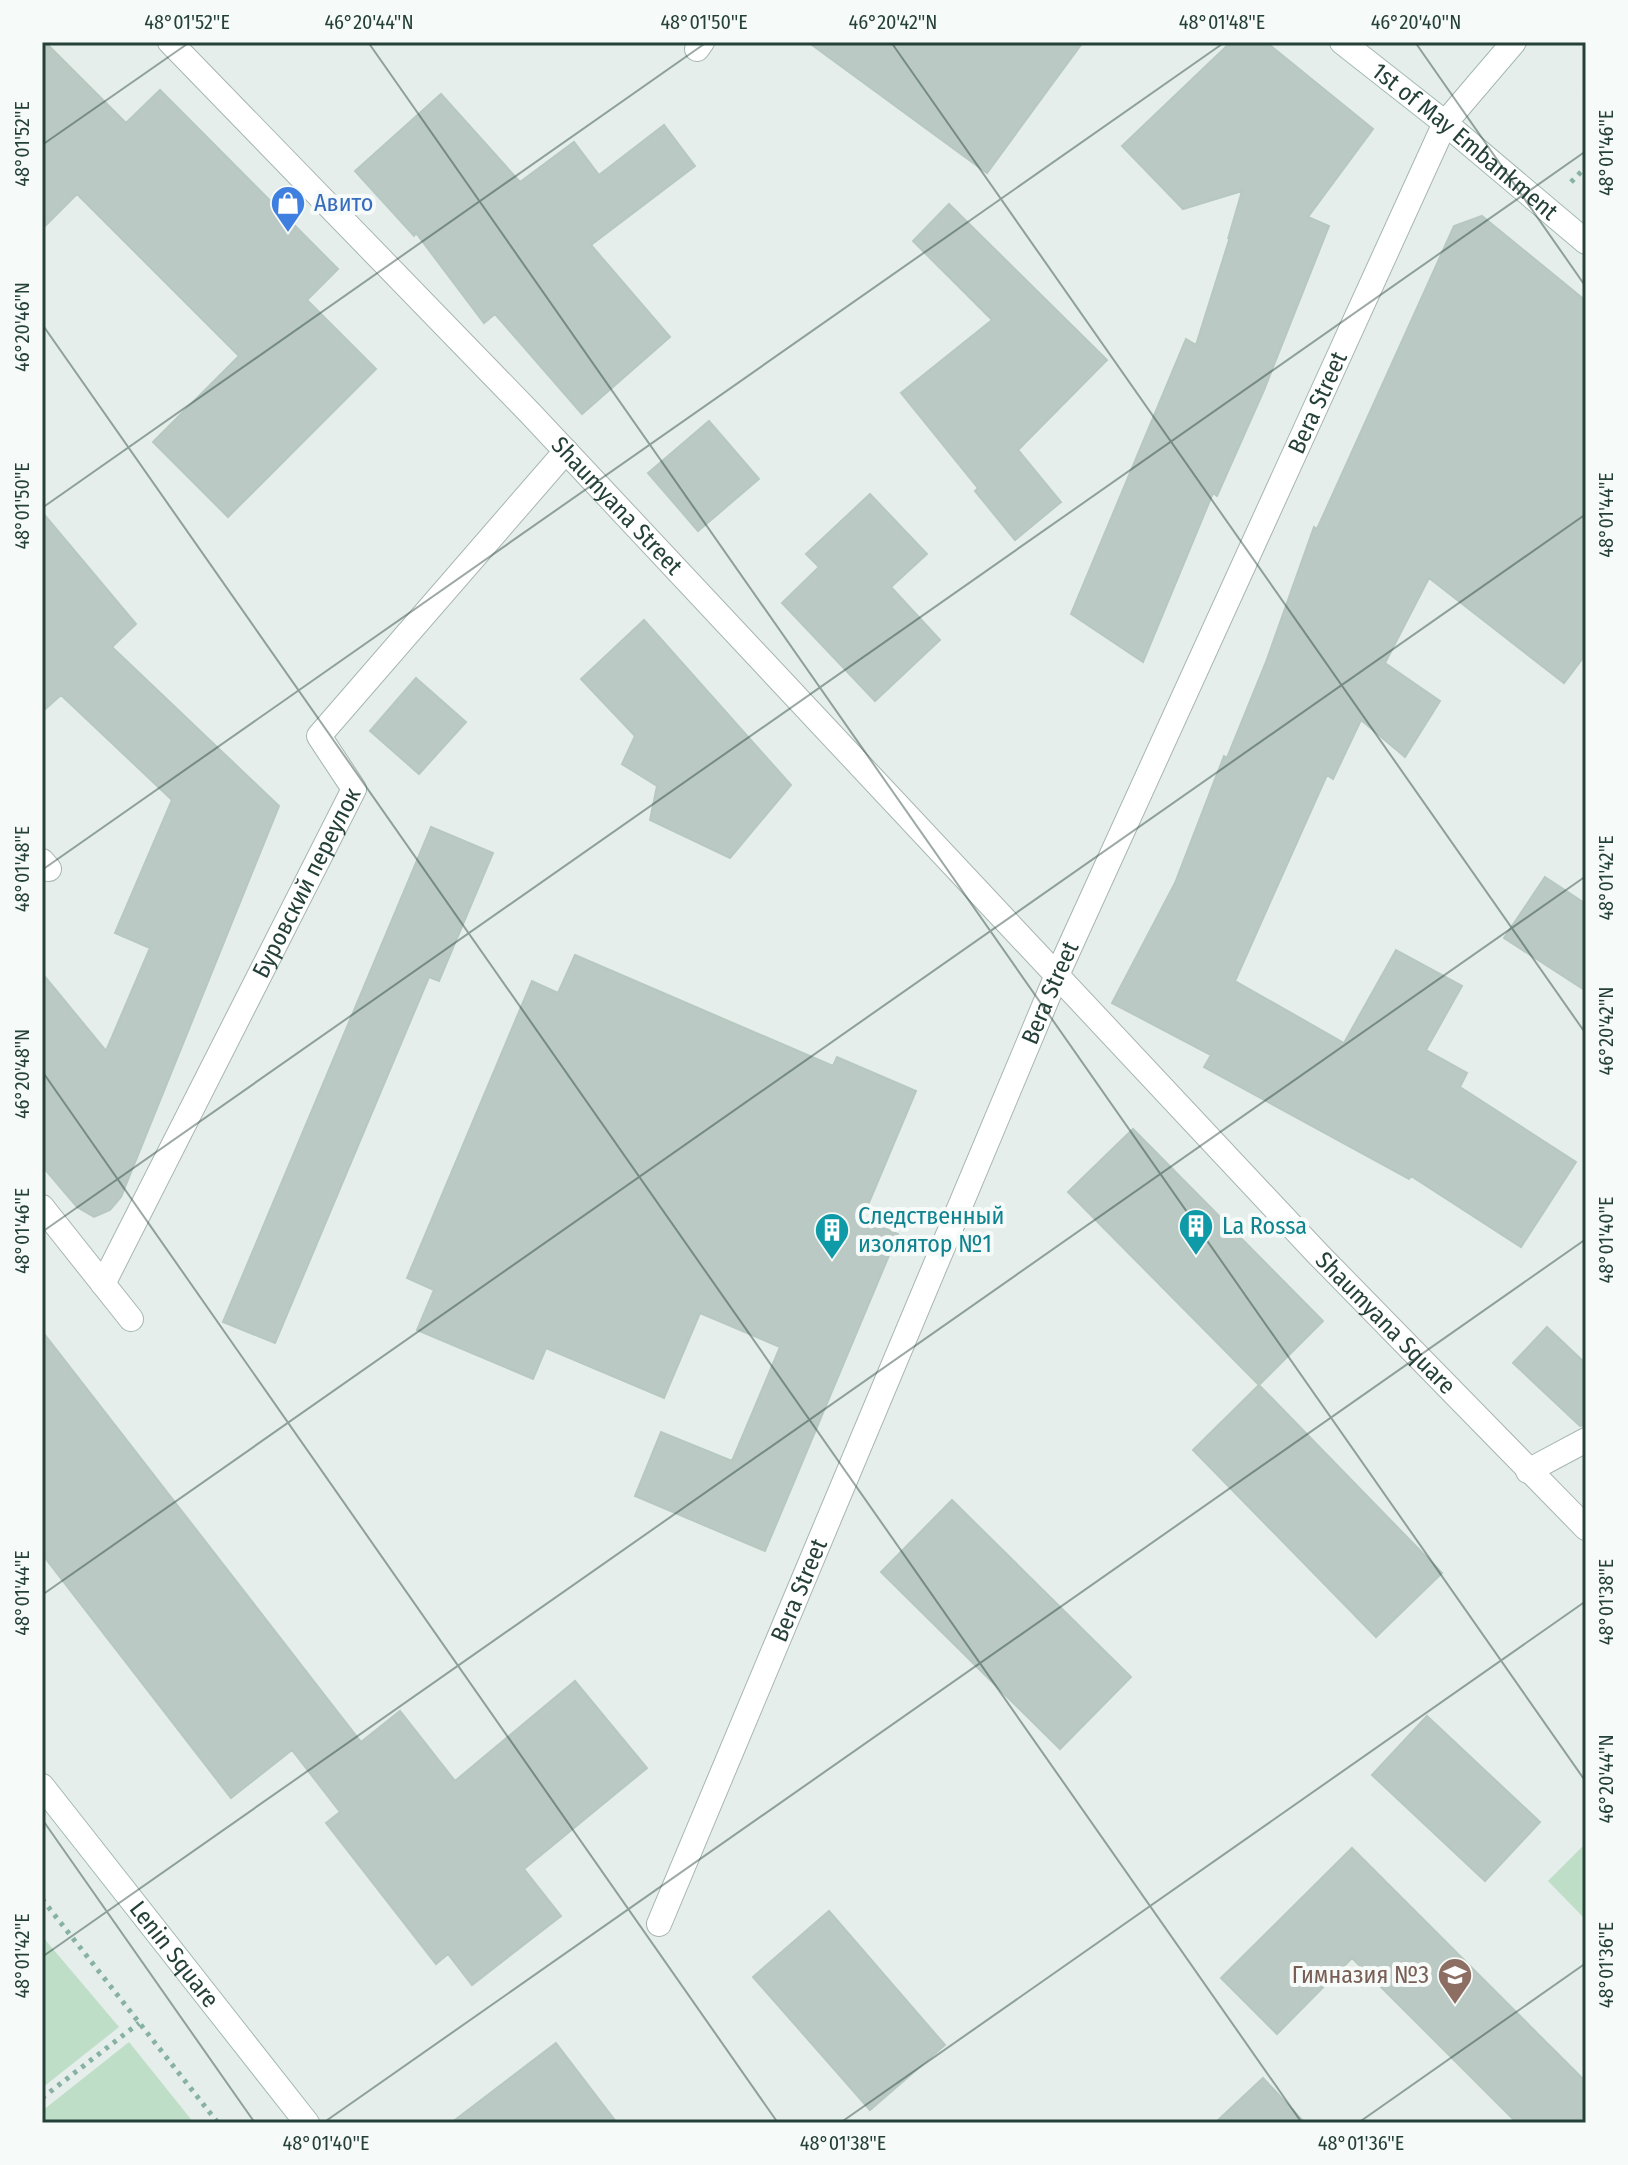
<svg xmlns="http://www.w3.org/2000/svg" width="1628" height="2165" font-family="'Fira Sans Condensed',sans-serif">
	<style>
		.green { fill: #bedec7 }
		.pier { fill: #e5eeea }
		.building { fill: #bac9c3; stroke: #b7c8c1; stroke-width: 2 }
		.lines { fill: none; stroke-linecap: round; stroke-linejoin: round }
		.service-casing { stroke: #a7b6b1; stroke-width: 26 }
		.minor-casing { stroke: #a7b6b1; stroke-width: 26 }
		.secondary-casing { stroke: #a3bab2; stroke-width: 26 }
		.path { stroke: #86b1a3; stroke-width: 5; stroke-dasharray: 4 6; stroke-linecap: butt }
		.service { stroke: #fff; stroke-width: 24 }
		.minor { stroke: #fff; stroke-width: 24 }
		.secondary { stroke: #fff; stroke-width: 24 }
		.ticks { fill: none; stroke: #244038; stroke-width: 2; stroke-opacity: 0.45 }
		.labels { text-anchor: middle; dominant-baseline: central; stroke-width: 8; stroke-linejoin: round; paint-order: stroke }
		.street-label { font-size: 24px; fill: #244038; stroke: #f6faf8 }
		.shop-label { font-size: 24px; fill: #366cbe; stroke: #f6faf8; text-anchor: start }
		.culture-label { font-size: 24px; fill: #0d838f; stroke: #f6faf8; text-anchor: start }
		.education-label { font-size: 24px; fill: #785e54; stroke: #f6faf8; text-anchor: end }
		.neatline { fill: none; stroke: #244038; stroke-width: 3 }
		.ticks-label { font-size: 20px; text-anchor: middle; fill: #244038 }
	</style>
	<rect width="100%" height="100%" fill="#e5eeea"/>
	<path class="green" d="M 1586,1843 L 1586,1920 L 1548,1881 Z
		M 42,1936 L 119,2027 L 42,2088 Z
		M 129,2042 L 194,2123 L 42,2123 L 42,2111 Z"/>
	<path class="pier" d="M 1521,42 L 1586,42 L 1586,84 L 1578,93 Z"/>
	<path class="building" d="M 42,42 L 45,42 L 126,123 L 160,90 L 338,269 L 307,300 L 376,369 L 228,517 L 153,442 L 239,356 L 77,194 L 42,229 Z
		M 808,42 L 1083,42 L 987,173 Z
		M 1231,42 L 1266,42 L 1373,129 L 1308,217 L 1329,226 L 1264,390 L 1217,496 L 1213,493 L 1143,662 L 1071,614 L 1186,339 L 1196,345 L 1230,237 L 1228,239 L 1242,191 L 1183,209 L 1122,146 Z
		M 441,94 L 520,182 L 574,142 L 599,175 L 664,125 L 695,166 L 591,245 L 670,337 L 582,414 L 495,314 L 484,323 L 416,233 L 414,236 L 355,171 Z
		M 949,204 L 1107,360 L 1018,450 L 1061,502 L 1015,540 L 975,491 L 978,488 L 901,393 L 992,320 L 913,241 Z
		M 1482,216 L 1586,301 L 1586,654 L 1564,683 L 1429,578 L 1385,663 L 1440,701 L 1405,757 L 1361,720 L 1333,779 L 1327,775 L 1235,981 L 1344,1043 L 1396,950 L 1462,986 L 1426,1050 L 1467,1073 L 1460,1087 L 1576,1162 L 1521,1247 L 1411,1176 L 1409,1179 L 1204,1067 L 1211,1055 L 1112,1003 L 1175,883 L 1224,756 L 1227,758 L 1266,662 L 1314,527 L 1317,529 L 1454,226 Z
		M 709,421 L 759,479 L 698,531 L 648,473 Z
		M 870,494 L 927,554 L 891,587 L 940,640 L 875,701 L 782,603 L 819,567 L 806,554 Z
		M 42,512 L 136,624 L 112,647 L 279,806 L 121,1197 L 110,1210 L 94,1217 L 77,1207 L 42,1166 L 42,973 L 106,1051 L 150,948 L 115,933 L 172,800 L 61,695 L 42,712 Z
		M 644,620 L 791,785 L 730,858 L 650,820 L 657,786 L 622,764 L 635,736 L 581,679 Z
		M 416,678 L 466,722 L 419,774 L 370,731 Z
		M 431,827 L 493,853 L 439,981 L 429,977 L 275,1343 L 223,1322 Z
		M 1545,877 L 1586,904 L 1586,991 L 1504,938 Z
		M 575,955 L 833,1066 L 837,1057 L 916,1091 L 862,1219 L 898,1234 L 765,1551 L 635,1496 L 661,1432 L 732,1461 L 780,1347 L 700,1313 L 664,1398 L 546,1348 L 533,1379 L 417,1330 L 434,1290 L 407,1278 L 532,981 L 558,993 Z
		M 1133,1129 L 1323,1321 L 1259,1385 L 1068,1192 Z
		M 1547,1327 L 1586,1364 L 1586,1425 L 1580,1426 L 1513,1363 Z
		M 42,1331 L 361,1742 L 400,1711 L 455,1781 L 575,1681 L 647,1768 L 524,1869 L 561,1916 L 472,1985 L 448,1954 L 436,1964 L 326,1823 L 340,1812 L 292,1750 L 231,1798 L 42,1554 Z
		M 1259,1385 L 1442,1573 L 1376,1637 L 1193,1450 Z
		M 952,1500 L 1131,1677 L 1060,1749 L 881,1572 Z
		M 1427,1716 L 1540,1822 L 1485,1881 L 1372,1775 Z
		M 1352,1848 L 1586,2082 L 1586,2123 L 1517,2123 L 1352,1958 L 1277,2034 L 1221,1978 Z
		M 829,1911 L 945,2045 L 870,2110 L 753,1977 Z
		M 556,2043 L 617,2123 L 451,2123 Z
		M 1263,2078 L 1305,2123 L 1215,2123 Z"/>
	<g class="lines">
		<g class="service-casing">
			<path id="service" d="M 697,49 L 702,42
				M 42,861 L 49,869
				M 1528,1471 L 1586,1440"/>
		</g>
		<g class="minor-casing">
			<g id="minor">
				<path id="s1" d="M 170,42 L 530,413 L 1317,1253 L 1586,1528"/>
				<path d="M 42,1207 L 131,1319"/>
				<path id="s2" d="M 103,1284 L 354,789 L 319,736 L 566,451"/>
				<path id="s3" d="M 659,1924 L 1057,975 L 1445,123 L 1479,83"/>
			</g>
		</g>
		<g class="secondary-casing">
			<g id="secondary">
				<path id="s4" d="M 1342,42 L 1445,123 L 1586,242"/>
				<path d="M 1479,83 L 1514,42"/>
				<path id="s5" d="M 42,1786 L 307,2123"/>
			</g>
		</g>
		<path class="path" d="M 1571,182 L 1586,167
			M 42,1899 L 218,2123
			M 42,2098 L 139,2023"/>
		<use href="#service" class="service"/>
		<use href="#minor" class="minor"/>
		<use href="#secondary" class="secondary"/>
	</g>
	<path class="ticks" d="M 368,42 L 1586,1782M 891,42 L 1586,1034M 1415,42 L 1586,287M 42,145 L 190,42M 42,324 L 1302,2123M 42,508 L 707,42M 42,870 L 1225,42M 42,1071 L 778,2123M 42,1232 L 1586,151M 42,1595 L 1586,514M 42,1819 L 255,2123M 42,1957 L 1586,876M 323,2123 L 1586,1239M 840,2123 L 1586,1601M 1358,2123 L 1586,1963"/>
	<defs>
		<g id="shop-pin" transform="scale(1.8)"><path d="M0 17L-7.5 6A9.5 9.5 0 1 1 7.5 6Z" fill="#3f7fe0" stroke="#f6faf8"/><path d="M-5-2.5h2.3a2.7 3.5 0 0 1 5.4 0H5L5.5 6h-11ZM-1.5-2.5h3a1.5 2.3 0 0 0-3 0Z" fill="#fff"/></g>
		<g id="building-pin" transform="scale(1.8)"><path d="M0 17L-7.5 6A9.5 9.5 0 1 1 7.5 6Z" fill="#0f9aa8" stroke="#f6faf8"/><path d="M-4-6H4V6H1V3H-1V6H-4ZM-2.5-4.3h1.7v1.8h-1.7ZM.8-4.3h1.7v1.8H.8ZM-2.5-1h1.7V.8h-1.7ZM.8-1h1.7V.8H.8Z" fill="#fff"/></g>
		<g id="school-pin" transform="scale(1.8)"><path d="M0 17L-7.5 6A9.5 9.5 0 1 1 7.5 6Z" fill="#8d6e63" stroke="#f6faf8"/><path d="M0-5L7-2L0 1L-7-2ZM-4 1L0 2.5L4 1V4Q0 6-4 4Z" fill="#fff"/></g>
	</defs>
	<g fill-rule="evenodd">
		<use href="#shop-pin" x="288" y="203"/>
		<use href="#building-pin" x="1196" y="1226"/>
		<use href="#building-pin" x="832" y="1230"/>
		<use href="#school-pin" x="1455" y="1975"/>
	</g>
	<g class="labels">
		<g class="street-label">
			<text stroke="none"><textPath href="#s4" startOffset="158">1st of May Embankment</textPath></text>
			<text stroke="none"><textPath href="#s3" startOffset="1658">Bera Street</textPath></text>
			<text stroke="none"><textPath href="#s1" startOffset="644">Shaumyana Street</textPath></text>
			<text stroke="none"><textPath href="#s2" startOffset="450">Буровский переулок</textPath></text>
			<text stroke="none"><textPath href="#s3" startOffset="1010">Bera Street</textPath></text>
			<text stroke="none"><textPath href="#s1" startOffset="1766">Shaumyana Square</textPath></text>
			<text stroke="none"><textPath href="#s3" startOffset="362">Bera Street</textPath></text>
			<text stroke="none"><textPath href="#s5" startOffset="214">Lenin Square</textPath></text>
		</g>
		<g class="shop-label">
			<text x="314" y="203">Авито</text>
		</g>
		<g class="culture-label">
			<text x="858" y="1216">Следственный<tspan x="858" dy="28">изолятор №1</tspan></text>
			<text x="1222" y="1226">La Rossa</text>
		</g>
		<g class="education-label">
			<text x="1429" y="1975">Гимназия №3</text>
		</g>
	</g>
	<rect width="1628" height="2165" fill="none" stroke="#f6faf8" stroke-width="88"/>
	<rect x="44" y="44" width="1540" height="2077" class="neatline"/>
	<g class="ticks-label">
		<text x="187" y="29">48°01'52"E</text>
		<text x="369" y="29">46°20'44"N</text>
		<text x="704" y="29">48°01'50"E</text>
		<text x="893" y="29">46°20'42"N</text>
		<text x="1222" y="29">48°01'48"E</text>
		<text x="1416" y="29">46°20'40"N</text>
		<text transform="translate(22 144) rotate(-90)" y="7">48°01'52"E</text>
		<text transform="translate(1606 153) rotate(-90)" y="7">48°01'46"E</text>
		<text transform="translate(22 327) rotate(-90)" y="7">46°20'46"N</text>
		<text transform="translate(22 506) rotate(-90)" y="7">48°01'50"E</text>
		<text transform="translate(1606 515) rotate(-90)" y="7">48°01'44"E</text>
		<text transform="translate(22 869) rotate(-90)" y="7">48°01'48"E</text>
		<text transform="translate(1606 878) rotate(-90)" y="7">48°01'42"E</text>
		<text transform="translate(1606 1031) rotate(-90)" y="7">46°20'42"N</text>
		<text transform="translate(22 1074) rotate(-90)" y="7">46°20'48"N</text>
		<text transform="translate(22 1231) rotate(-90)" y="7">48°01'46"E</text>
		<text transform="translate(1606 1240) rotate(-90)" y="7">48°01'40"E</text>
		<text transform="translate(22 1593) rotate(-90)" y="7">48°01'44"E</text>
		<text transform="translate(1606 1602) rotate(-90)" y="7">48°01'38"E</text>
		<text transform="translate(1606 1779) rotate(-90)" y="7">46°20'44"N</text>
		<text transform="translate(22 1956) rotate(-90)" y="7">48°01'42"E</text>
		<text transform="translate(1606 1965) rotate(-90)" y="7">48°01'36"E</text>
		<text x="326" y="2150">48°01'40"E</text>
		<text x="843" y="2150">48°01'38"E</text>
		<text x="1361" y="2150">48°01'36"E</text>
	</g>
</svg>
